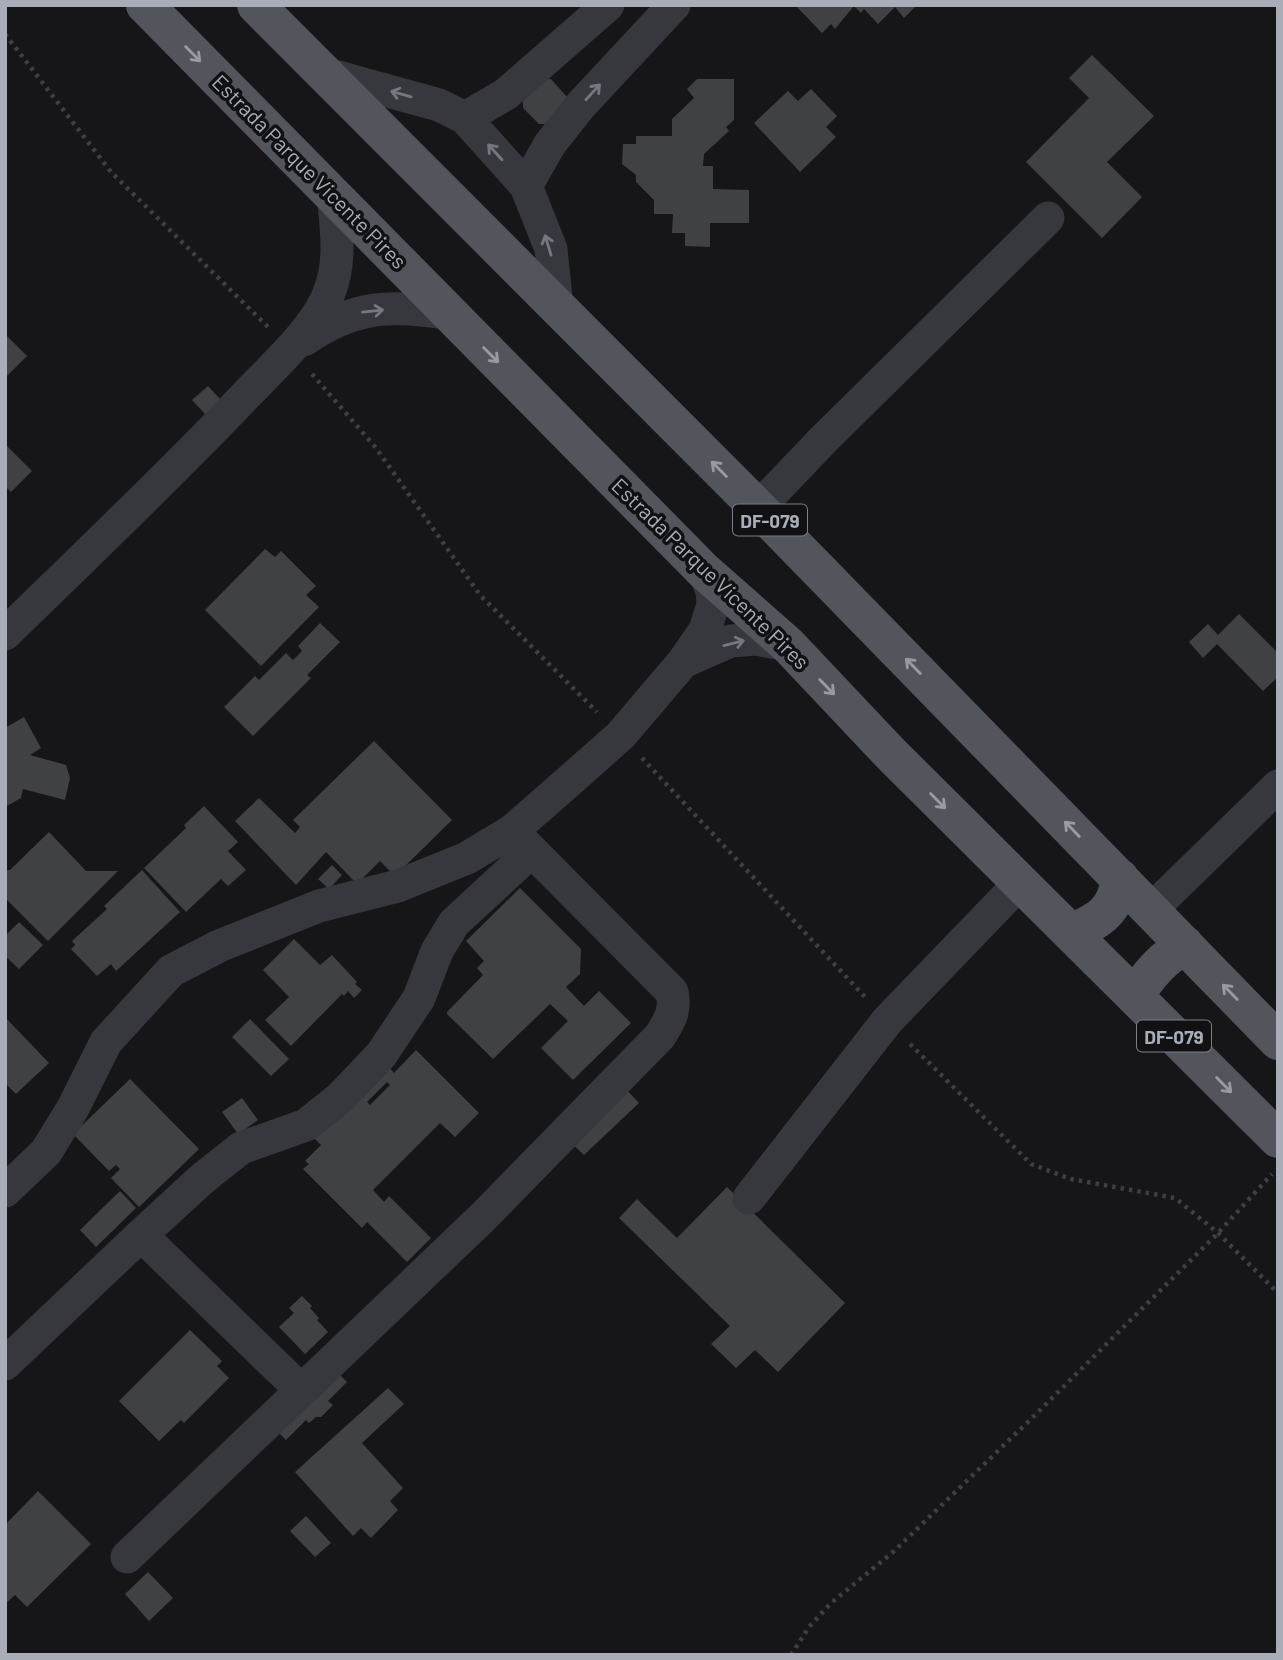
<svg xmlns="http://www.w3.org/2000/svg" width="1283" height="1660" font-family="Barlow,sans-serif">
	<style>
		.building { fill: #404145; fill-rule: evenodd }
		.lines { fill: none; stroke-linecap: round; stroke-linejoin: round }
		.path { stroke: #3d3f44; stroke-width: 4.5; stroke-dasharray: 3.5 5; stroke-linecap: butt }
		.minor { stroke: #37383d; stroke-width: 33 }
		.major { stroke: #53555c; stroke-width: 38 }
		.oneway { stroke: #979ba6 }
		.oneway2 { stroke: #757881 }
		.labels { text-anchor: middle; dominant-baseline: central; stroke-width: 7; stroke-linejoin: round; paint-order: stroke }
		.shield { fill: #111113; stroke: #7b7e86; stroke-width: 2 }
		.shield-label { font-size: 19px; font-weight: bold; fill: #a8adb8 }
		.street-label { font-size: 21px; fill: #a8adb8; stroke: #111113 }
	</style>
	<rect width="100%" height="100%" fill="#161618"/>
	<path class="building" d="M 795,5 L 917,5 L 904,18 L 895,7 L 878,24 L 864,9 L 861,13 L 854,6 L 835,29 L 831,24 L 822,33 Z
		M 1092,55 L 1154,116 L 1107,162 L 1142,197 L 1102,238 L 1026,162 L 1089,98 L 1069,78 Z
		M 551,79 L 567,97 L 552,124 L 539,124 L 523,108 L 523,94 L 541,80 Z
		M 697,79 L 734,79 L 734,120 L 726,127 L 729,131 L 704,154 L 703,166 L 713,166 L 713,189 L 749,190 L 749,223 L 710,223 L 710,247 L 685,246 L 685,233 L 672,233 L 673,214 L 654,214 L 654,200 L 636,182 L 636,175 L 622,164 L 623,144 L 636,144 L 636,136 L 672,136 L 672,119 L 694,98 L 687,89 Z
		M 811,89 L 837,116 L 826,127 L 836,137 L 800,172 L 754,123 L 788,91 L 798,101 Z
		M 5,334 L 27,356 L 5,378 Z
		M 208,386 L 221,400 L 206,415 L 192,400 Z
		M 5,444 L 32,471 L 11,492 L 5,486 Z
		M 265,549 L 275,557 L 281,551 L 316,586 L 306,595 L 319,607 L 261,666 L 205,610 Z
		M 1239,614 L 1278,653 L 1278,677 L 1263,691 L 1217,644 L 1203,658 L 1189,642 L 1208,624 L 1218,635 Z
		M 320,623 L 340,642 L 307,675 L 311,678 L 253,736 L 224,707 L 255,676 L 259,680 L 286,653 L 293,660 L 302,651 L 298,646 Z
		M 24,717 L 41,748 L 30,755 L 66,765 L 70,778 L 65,800 L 23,789 L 21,798 L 5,807 L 5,728 Z
		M 374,741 L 452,820 L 395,876 L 380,861 L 357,884 L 326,852 L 296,885 L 235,821 L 259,798 L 295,833 L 300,827 L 293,820 Z
		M 204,806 L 238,842 L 228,851 L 246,870 L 228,886 L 221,879 L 186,912 L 144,868 L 186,828 L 184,825 Z
		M 49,832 L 86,871 L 118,871 L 48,941 L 5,898 L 5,870 L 10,870 Z
		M 332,865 L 342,875 L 329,889 L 318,879 Z
		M 142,870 L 180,912 L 116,971 L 111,964 L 97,976 L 71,949 L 75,945 L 72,941 L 107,909 L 104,906 Z
		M 520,888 L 581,949 L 580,974 L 566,987 L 584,1006 L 599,991 L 631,1023 L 573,1080 L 541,1048 L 568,1021 L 550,1004 L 493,1059 L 447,1014 L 447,1012 L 483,975 L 477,968 L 484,961 L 466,941 Z
		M 19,922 L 43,945 L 19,969 L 5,956 L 5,936 Z
		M 294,939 L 320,965 L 332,955 L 357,982 L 355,984 L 362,990 L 354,998 L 348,991 L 344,996 L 342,994 L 291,1046 L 265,1020 L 289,997 L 263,970 Z
		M 5,1017 L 49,1063 L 16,1094 L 5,1083 Z
		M 250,1019 L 289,1059 L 271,1076 L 232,1037 Z
		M 416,1050 L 479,1113 L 455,1137 L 440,1123 L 373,1190 L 384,1202 L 389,1196 L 431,1238 L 407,1262 L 367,1222 L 362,1228 L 303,1169 L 309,1164 L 305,1161 L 321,1145 L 313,1137 L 387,1065 L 394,1073 ZM 387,1082 L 390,1085 L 370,1105 L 367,1102 Z
		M 130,1079 L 199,1149 L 139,1207 L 111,1178 L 120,1169 L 116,1165 L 109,1171 L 73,1134 Z
		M 623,1086 L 639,1103 L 584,1155 L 568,1140 Z
		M 242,1098 L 258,1120 L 238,1134 L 222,1112 Z
		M 727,1187 L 845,1303 L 778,1372 L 755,1350 L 736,1368 L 711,1344 L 730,1326 L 619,1218 L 637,1199 L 677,1238 Z
		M 120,1191 L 136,1208 L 96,1247 L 80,1230 Z
		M 302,1296 L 312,1306 L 310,1308 L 319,1318 L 317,1320 L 328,1332 L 305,1354 L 279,1327 L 294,1313 L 289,1308 Z
		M 190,1330 L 222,1361 L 217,1366 L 229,1378 L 184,1423 L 181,1420 L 159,1441 L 119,1401 Z
		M 335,1370 L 347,1382 L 328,1401 L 333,1405 L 321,1417 L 316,1417 L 309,1423 L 306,1420 L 286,1440 L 275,1429 Z
		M 388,1388 L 404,1404 L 362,1443 L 403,1488 L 390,1501 L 398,1510 L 371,1538 L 361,1528 L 353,1536 L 295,1472 Z
		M 38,1491 L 91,1544 L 27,1607 L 15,1595 L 5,1604 L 5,1525 Z
		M 306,1516 L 331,1543 L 315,1557 L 290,1531 Z
		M 148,1572 L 173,1598 L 149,1621 L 125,1594 Z"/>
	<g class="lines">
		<path class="path" d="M 5,34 L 111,172 L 268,327
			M 312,374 L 376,448 L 480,595 L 597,712
			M 642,758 L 865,997
			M 910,1044 L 1031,1164 L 1071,1179 L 1175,1198 L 1218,1233 L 1278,1293
			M 791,1655 L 809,1627 L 831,1603 L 892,1553 L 1031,1419 L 1218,1233 L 1272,1174"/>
		<path class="minor" d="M 323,73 L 439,105 L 465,118 L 526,186 L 551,249 L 557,307
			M 465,118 L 506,94 L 608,5
			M 526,186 L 550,144 L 580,106 L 674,5
			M 304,340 C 354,305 392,304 451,314
			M 758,508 L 823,440 L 1048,218
			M 5,634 C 86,555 168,477 246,395 C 273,367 316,328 329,293 C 342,261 336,227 333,193
			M 683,662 L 731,641 L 756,639 L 788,645
			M 1151,910 L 1278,786
			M 5,1191 L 46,1152 L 73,1108 L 106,1042 L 171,971 L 219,946 L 319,906 L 398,886 L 467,858 L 512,831 L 568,782 L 621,735 L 683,662 L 705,630 L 713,605 L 712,591 L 704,571
			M 749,1198 L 887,1021 L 1020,883
			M 141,1235 L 301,1390
			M 5,1364 L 141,1235 L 203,1178 L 241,1148 L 306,1125 L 340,1098 L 381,1055 L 419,998 L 437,951 L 454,923 L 532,851
			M 127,1557 L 483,1217 L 660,1036 C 670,1020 676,1011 672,992 L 512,831"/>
		<path class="major" d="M 145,5 L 704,571 L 788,645 L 890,753 L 1278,1139
			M 256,5 L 758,508 L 1278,1041
			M 1071,933 C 1100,920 1116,911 1120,878
			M 1135,997 C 1148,974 1163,958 1185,945"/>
	</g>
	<defs><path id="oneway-shaft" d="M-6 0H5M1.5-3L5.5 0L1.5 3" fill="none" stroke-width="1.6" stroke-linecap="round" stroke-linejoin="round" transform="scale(1.75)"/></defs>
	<g class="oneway">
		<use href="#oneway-shaft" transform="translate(193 54) rotate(45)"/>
		<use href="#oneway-shaft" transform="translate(491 355) rotate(45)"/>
		<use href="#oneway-shaft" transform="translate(719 469) rotate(-135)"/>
		<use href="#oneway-shaft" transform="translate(913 666) rotate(-134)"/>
		<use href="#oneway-shaft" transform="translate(827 687) rotate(46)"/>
		<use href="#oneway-shaft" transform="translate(938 801) rotate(45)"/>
		<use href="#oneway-shaft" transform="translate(1072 829) rotate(-134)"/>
		<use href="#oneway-shaft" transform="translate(1230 992) rotate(-134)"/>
		<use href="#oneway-shaft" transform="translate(1224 1085) rotate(45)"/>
	</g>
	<g class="oneway2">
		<use href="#oneway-shaft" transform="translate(593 92) rotate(-47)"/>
		<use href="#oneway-shaft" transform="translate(401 94) rotate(-164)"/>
		<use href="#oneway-shaft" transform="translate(495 152) rotate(-132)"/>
		<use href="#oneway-shaft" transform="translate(548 245) rotate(-107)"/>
		<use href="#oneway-shaft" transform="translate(373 311) rotate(-6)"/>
		<use href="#oneway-shaft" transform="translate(734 643) rotate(-14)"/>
	</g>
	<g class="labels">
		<g class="shield">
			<rect x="733" y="504.5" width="74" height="31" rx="5"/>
			<rect x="1137" y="1020.5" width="74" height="31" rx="5"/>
		</g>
		<g class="shield-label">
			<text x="770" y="520">DF-079</text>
			<text x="1174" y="1036">DF-079</text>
		</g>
		<g class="street-label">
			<text transform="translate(310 171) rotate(45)">Estrada Parque Vicente Pires</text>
			<text transform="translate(711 573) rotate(44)">Estrada Parque Vicente Pires</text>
		</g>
	</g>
	<rect width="1283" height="1660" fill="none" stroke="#a8adb8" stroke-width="14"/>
</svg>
